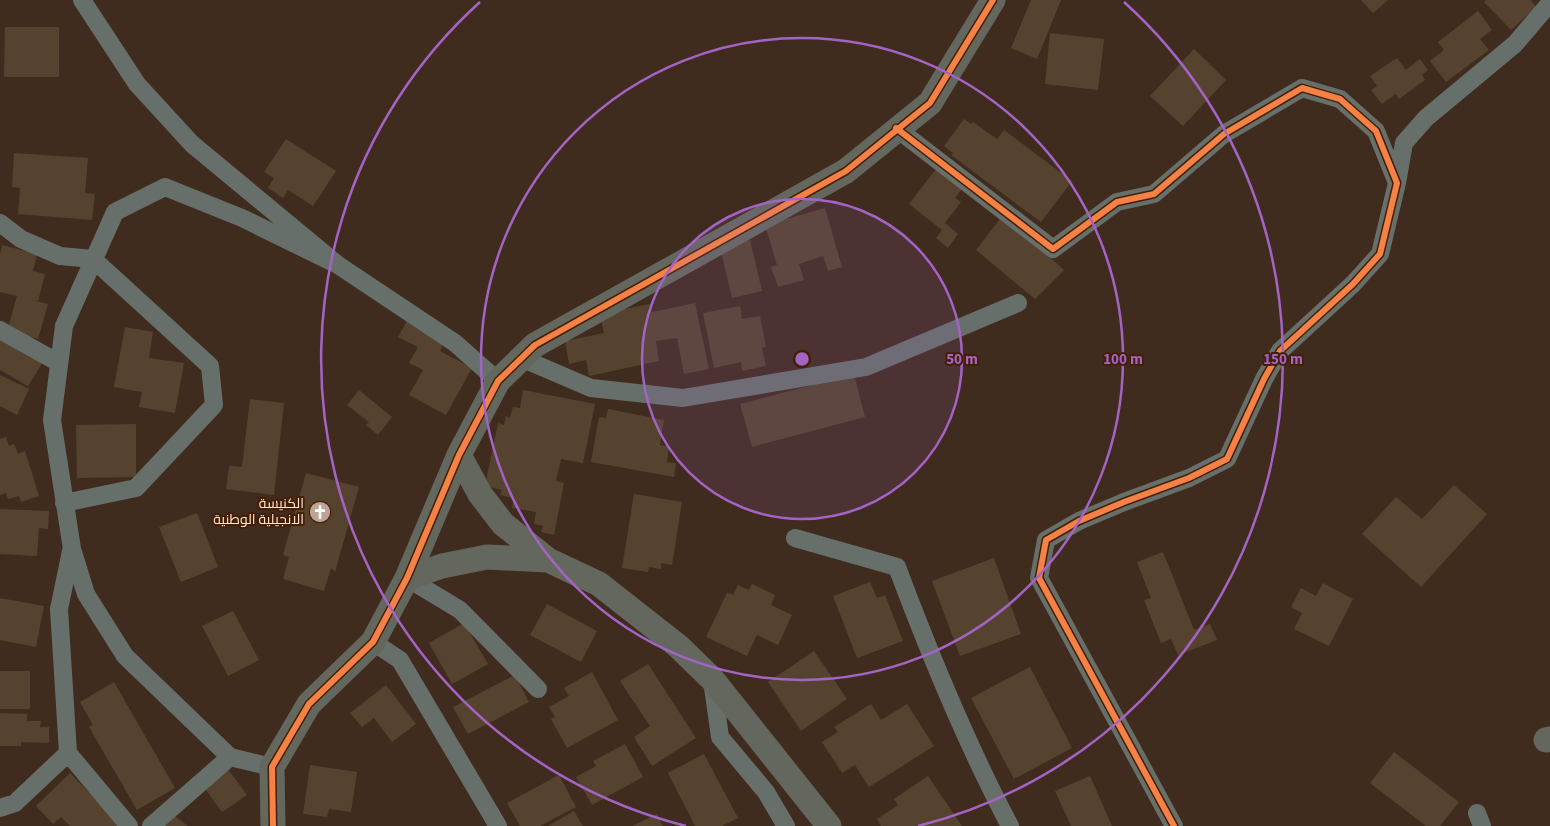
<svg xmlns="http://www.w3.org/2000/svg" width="1550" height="826" font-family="'Source Sans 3',Cairo,sans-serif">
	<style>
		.building { fill: #55432f }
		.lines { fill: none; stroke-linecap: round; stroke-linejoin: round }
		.street { stroke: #676f6a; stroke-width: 18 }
		.secondary { stroke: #64675e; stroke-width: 25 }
		.cycleway-casing { stroke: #441f04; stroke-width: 9 }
		.cycleway { stroke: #f48246; stroke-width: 6 }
		.ring { fill: none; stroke: #a364c6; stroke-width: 2.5 }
		.labels { text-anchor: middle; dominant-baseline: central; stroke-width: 4; stroke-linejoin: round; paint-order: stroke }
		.poi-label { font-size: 14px; fill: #ffe6d7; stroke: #441f04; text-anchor: end }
		.centre { fill: #a364c6; stroke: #441f04; stroke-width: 2.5 }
		.ring-label { font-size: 15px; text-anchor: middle; font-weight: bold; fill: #a364c6; stroke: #441f04; stroke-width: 4; stroke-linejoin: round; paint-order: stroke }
	</style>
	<rect width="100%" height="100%" fill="#402c1e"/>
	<path class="building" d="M 1031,0 L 1061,0 L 1037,59 L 1011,48 Z
		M 1361,0 L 1388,0 L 1373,13 Z
		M 1486,0 L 1531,0 L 1536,7 L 1511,30 L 1484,2 Z
		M 1478,11 L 1492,30 L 1480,39 L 1489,50 L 1446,82 L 1430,61 L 1444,50 L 1438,42 Z
		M 5,27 L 59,27 L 59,77 L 4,77 Z
		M 1050,33 L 1104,39 L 1098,90 L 1045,84 Z
		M 1194,49 L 1226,80 L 1183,126 L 1150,96 Z
		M 1397,58 L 1406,70 L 1420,59 L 1428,70 L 1422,75 L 1425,80 L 1399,99 L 1396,94 L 1382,104 L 1371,90 L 1377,86 L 1370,76 Z
		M 964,119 L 971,124 L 973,122 L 997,139 L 1004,130 L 1072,181 L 1041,222 L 951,155 L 953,153 L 944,146 Z
		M 286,139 L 336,171 L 313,206 L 288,190 L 283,198 L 268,188 L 274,178 L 264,172 Z
		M 14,153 L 88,158 L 85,193 L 95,194 L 92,220 L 18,214 L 20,188 L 12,187 Z
		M 936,169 L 962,189 L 955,198 L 961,202 L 945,223 L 958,234 L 948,248 L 936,238 L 942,230 L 909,204 Z
		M 825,208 L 842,267 L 828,271 L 823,256 L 799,264 L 804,280 L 778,287 L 771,267 L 777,265 L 765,225 Z
		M 1003,215 L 1064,270 L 1035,299 L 976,250 Z
		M 750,240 L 762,291 L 732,298 L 720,247 Z
		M 2,245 L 37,254 L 33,271 L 45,274 L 38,301 L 32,300 L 48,304 L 38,339 L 7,331 L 17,296 L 0,292 L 0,255 Z
		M 695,303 L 709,369 L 684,374 L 677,338 L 656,341 L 659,361 L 589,376 L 586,360 L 569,364 L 565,341 L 604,333 L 600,314 L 650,304 L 652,312 Z
		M 740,306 L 742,319 L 760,316 L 766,347 L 762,348 L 766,366 L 742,371 L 741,362 L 714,368 L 703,313 Z
		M 407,321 L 445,341 L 440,351 L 472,368 L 446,415 L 409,395 L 423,370 L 409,363 L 418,347 L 398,337 Z
		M 125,327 L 153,332 L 149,358 L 184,363 L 175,413 L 139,407 L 142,392 L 114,387 Z
		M 0,334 L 44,360 L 28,386 L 0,370 Z
		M 854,374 L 865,417 L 752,447 L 740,404 Z
		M 0,375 L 29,389 L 17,415 L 0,406 Z
		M 359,390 L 392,417 L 378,435 L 366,425 L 369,422 L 347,405 Z
		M 523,390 L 595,404 L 583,463 L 561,459 L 556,481 L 564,483 L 554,535 L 541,532 L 543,526 L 534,524 L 536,512 L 512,508 L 514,498 L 500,495 L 502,490 L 485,486 L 498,423 L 504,425 L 506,416 L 510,418 L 513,407 L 520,408 Z
		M 250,399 L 284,403 L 274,495 L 226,489 L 229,466 L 242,467 Z
		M 608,409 L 664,420 L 660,445 L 669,447 L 667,462 L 676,463 L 674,477 L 591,462 L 599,417 L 606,418 Z
		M 136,424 L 136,477 L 77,478 L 76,425 Z
		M 6,437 L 9,446 L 14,444 L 18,454 L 25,451 L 39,496 L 21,502 L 19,496 L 8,499 L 6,493 L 0,495 L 0,439 Z
		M 306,473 L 359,487 L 335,572 L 331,568 L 324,591 L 283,579 L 289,557 L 283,555 Z
		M 1454,485 L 1487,514 L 1421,587 L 1362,534 L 1396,497 L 1422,519 Z
		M 634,494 L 682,502 L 672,565 L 661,563 L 661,569 L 649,567 L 648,572 L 622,568 Z
		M 0,509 L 49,511 L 48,529 L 39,528 L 37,556 L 0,554 Z
		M 197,513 L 218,567 L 181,582 L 159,527 Z
		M 1163,552 L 1194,630 L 1210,624 L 1217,640 L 1178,655 L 1171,639 L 1161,643 L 1144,600 L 1151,598 L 1137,562 Z
		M 994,558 L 1021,634 L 960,656 L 932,581 Z
		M 870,582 L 877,598 L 885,595 L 903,641 L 857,658 L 833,596 Z
		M 1323,583 L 1353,599 L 1329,646 L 1294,629 L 1302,613 L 1291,607 L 1301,588 L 1316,596 Z
		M 752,584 L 775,595 L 771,605 L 792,615 L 778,645 L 757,635 L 747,656 L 706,637 L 727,593 L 733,595 L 738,585 L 749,590 Z
		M 0,598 L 44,606 L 36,647 L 0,640 Z
		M 547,604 L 597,631 L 581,662 L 530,635 Z
		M 233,611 L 259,660 L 228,676 L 202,626 Z
		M 464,623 L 488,664 L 452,684 L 429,643 Z
		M 814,651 L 847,699 L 801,731 L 768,682 Z
		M 648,664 L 696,738 L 652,766 L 634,737 L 650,726 L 620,681 Z
		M 1030,667 L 1072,748 L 1014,779 L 971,698 Z
		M 0,671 L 30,671 L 30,709 L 0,709 Z
		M 592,672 L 618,720 L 567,748 L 551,719 L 555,717 L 549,707 L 569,696 L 564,688 Z
		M 515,675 L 529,702 L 468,734 L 453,707 Z
		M 114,682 L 175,788 L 137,810 L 89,727 L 93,725 L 80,702 Z
		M 386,685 L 416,724 L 392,742 L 374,718 L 362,727 L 350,713 Z
		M 871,704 L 881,720 L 907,704 L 934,746 L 869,787 L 855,765 L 842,773 L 822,742 L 838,732 L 834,727 Z
		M 0,713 L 27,714 L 27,721 L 41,721 L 40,727 L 49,727 L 49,743 L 21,742 L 21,746 L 0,746 Z
		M 625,744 L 643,777 L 592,805 L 576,777 L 596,766 L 593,761 Z
		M 1394,752 L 1459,802 L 1440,826 L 1426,826 L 1370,783 Z
		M 704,754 L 738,818 L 722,826 L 695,826 L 668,773 Z
		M 310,765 L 357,772 L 351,812 L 329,809 L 327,817 L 303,814 Z
		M 227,768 L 247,795 L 222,812 L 203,786 Z
		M 70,773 L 122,826 L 70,826 L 61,817 L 53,824 L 36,806 Z
		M 559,775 L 576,807 L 540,826 L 520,826 L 507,803 Z
		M 928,776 L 962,826 L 881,826 L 877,819 L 898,805 L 894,799 Z
		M 1090,776 L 1112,826 L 1071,826 L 1055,791 Z
		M 574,811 L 583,826 L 548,826 Z
		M 172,814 L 188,826 L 163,826 Z
		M 657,814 L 663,826 L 632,826 Z"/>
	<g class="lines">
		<path class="street" d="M 82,0 L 137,84 L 192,144 L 338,265 L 455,343 L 498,381
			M 896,128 L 1053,249 L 1117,202 L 1154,194 L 1224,134 L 1302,88 L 1340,99 L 1376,131 L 1397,183 L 1380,254 L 1353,284 L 1280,351 L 1264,379 L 1227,459 L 1189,478 L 1124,502 L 1079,521 L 1046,540 L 1039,578 L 1174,826
			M 1397,183 L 1404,143 L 1426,118 L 1515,44 L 1550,3
			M 0,223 L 21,239 L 60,256 L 93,259 L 210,366 L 214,405 L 136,488 L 64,503
			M 0,330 L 59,363
			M 521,358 L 591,388 L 683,398 L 866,367 L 1018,303
			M 795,538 L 897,567 C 930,655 966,743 1010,826
			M 407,578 L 460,610 L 538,689
			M 373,642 L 400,660 L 498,826
			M 712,680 L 720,737 L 766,792 L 786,826
			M 68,753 L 129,826
			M 272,767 L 230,757 L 125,656 L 86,594 L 72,549 L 52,420 L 64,326 L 115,212 L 165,187 L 242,218 L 338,265
			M 0,808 L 15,803 L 68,753 L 59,609 L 71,551
			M 1477,813 L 1482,826
			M 151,826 L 230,757"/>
		<path class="secondary" d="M 459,455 L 480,494 L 503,524 L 548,560
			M 407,578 L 442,566 L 487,557 L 548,560 L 599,584 L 678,646 L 712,679 L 829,826
			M 1546,740 L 1550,739
			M 273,826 L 272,767 L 309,704 L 373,642 L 407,578 L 459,455 L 498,381 L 535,345 L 846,171 L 930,103 L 993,0"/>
		<g class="cycleway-casing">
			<path id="cycleway" d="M 896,128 L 1053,249 L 1117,202 L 1154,194 L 1224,134 L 1302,88 L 1340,99 L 1376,131 L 1397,183 L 1380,254 L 1353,284 L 1280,351 L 1264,379 L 1227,459 L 1189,478 L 1124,502 L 1079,521 L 1046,540 L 1039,578 L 1174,826
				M 273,826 L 272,767 L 309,704 L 373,642 L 407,578 L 459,455 L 498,381 L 535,345 L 846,171 L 930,103 L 993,0"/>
		</g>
		<use href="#cycleway" class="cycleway"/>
	</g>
	<circle cx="802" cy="359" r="160" fill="#a364c6" fill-opacity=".12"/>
	<g class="ring">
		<circle cx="802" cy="359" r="160"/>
		<circle cx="802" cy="359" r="321"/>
		<path d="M686 826A481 481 0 0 1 480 2M1124 2A481 481 0 0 1 918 826"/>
	</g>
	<defs>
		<g id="church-disc" transform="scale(1.125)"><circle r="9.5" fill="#bca596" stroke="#441f04"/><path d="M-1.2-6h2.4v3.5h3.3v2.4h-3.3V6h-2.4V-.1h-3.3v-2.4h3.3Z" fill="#fff"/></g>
	</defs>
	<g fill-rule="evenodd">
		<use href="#church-disc" x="320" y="512"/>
	</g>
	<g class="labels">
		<g class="poi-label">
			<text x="304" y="504">الكنيسة<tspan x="304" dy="16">الانجيلية الوطنية</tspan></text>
		</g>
	</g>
	<circle cx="802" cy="359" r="8" class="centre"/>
	<g class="ring-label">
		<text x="962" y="364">50 m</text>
		<text x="1123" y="364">100 m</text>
		<text x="1283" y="364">150 m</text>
	</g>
</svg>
